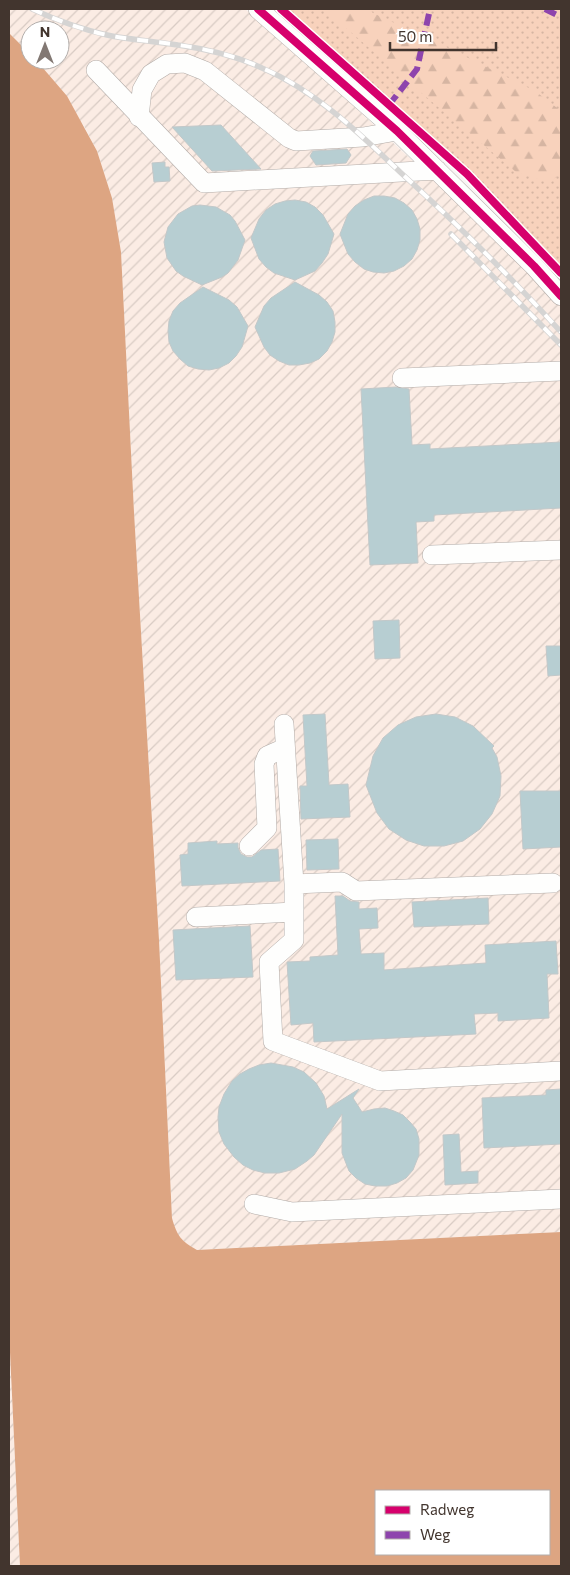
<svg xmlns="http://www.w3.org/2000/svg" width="570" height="1575" font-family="Commissioner,sans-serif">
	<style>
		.industrial { fill: url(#industrial-furrows) }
		.grass { fill: url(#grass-dots) }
		.forest { fill: url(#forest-firs) }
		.water { fill: #dda582; fill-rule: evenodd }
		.building { fill: #b7ced2; stroke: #c2c8c9 }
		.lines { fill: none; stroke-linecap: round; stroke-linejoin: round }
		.minor-casing { stroke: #b2aba7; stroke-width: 20 }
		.minor { stroke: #fefefd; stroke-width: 19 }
		.rail-casing { stroke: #d5d4d3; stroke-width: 5.5 }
		.rail { stroke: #fff; stroke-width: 4; stroke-dasharray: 11; stroke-linecap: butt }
		.quiet { stroke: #8e44ad; stroke-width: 6; stroke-dasharray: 12 6; stroke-linecap: butt }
		.cycleway-casing { stroke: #fff; stroke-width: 11 }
		.cycleway { stroke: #d6006c; stroke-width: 8 }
	</style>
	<defs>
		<pattern id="industrial-furrows" width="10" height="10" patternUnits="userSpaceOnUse" patternTransform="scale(1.25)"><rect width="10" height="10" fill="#fbece4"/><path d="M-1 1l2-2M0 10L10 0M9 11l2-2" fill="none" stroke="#d8cbc4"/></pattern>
		<pattern id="grass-dots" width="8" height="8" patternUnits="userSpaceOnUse" patternTransform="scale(1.25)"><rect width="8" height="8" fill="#f8d2bc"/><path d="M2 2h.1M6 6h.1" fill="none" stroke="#d6b5a2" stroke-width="1.8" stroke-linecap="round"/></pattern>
		<pattern id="forest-firs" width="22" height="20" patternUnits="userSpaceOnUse" patternTransform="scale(1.25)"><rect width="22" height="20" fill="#f8d2bc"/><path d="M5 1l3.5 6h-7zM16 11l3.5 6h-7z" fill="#d6b5a2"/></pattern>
	</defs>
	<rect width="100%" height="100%" fill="#f8f5f3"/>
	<path class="industrial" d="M 9,9 L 245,9 L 284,41 L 523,264 L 561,306 L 561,1232 L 197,1250 L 185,1244 L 176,1233 L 172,1218 L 159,940 L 134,512 L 121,252 L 112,198 L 97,151 L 84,126 L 36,60 L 60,60 L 60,30 L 30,30 L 30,54 L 9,33 Z
		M 9,1331 L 20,1566 L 9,1566 Z"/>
	<path class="grass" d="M 287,9 L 561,9 L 561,267 L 468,173 Z"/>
	<path class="forest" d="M 324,9 L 368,9 L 373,13 L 448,48 L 535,91 L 561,111 L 561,172 L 550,183 L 516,172 L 425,96 Z"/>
	<path class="water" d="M 9,33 L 30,54 L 30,60 L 36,60 L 67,96 L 97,151 L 112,198 L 121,252 L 134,512 L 159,940 L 172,1218 C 177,1236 181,1241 197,1250 L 561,1232 L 561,1566 L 20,1566 L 9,1331 ZM 376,1491 L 549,1491 L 549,1554 L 376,1554 Z"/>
	<path class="building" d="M 221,125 L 261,169 L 212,171 L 172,127 Z
		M 347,149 L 351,155 L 346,163 L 316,165 L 310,156 L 313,151 Z
		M 165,162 L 165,167 L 169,167 L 170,181 L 154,182 L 152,163 Z
		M 374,196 L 384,196 L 395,198 L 404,203 L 412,210 L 417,219 L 420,229 L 420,240 L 417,250 L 412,259 L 404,266 L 394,271 L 384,273 L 373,272 L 364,269 L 355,262 L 348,254 L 340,234 L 348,214 L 355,206 L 364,200 Z
		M 295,200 L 306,202 L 315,207 L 323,215 L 334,234 L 328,254 L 322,263 L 315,271 L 295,280 L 274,273 L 266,267 L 259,259 L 251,238 L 259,219 L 266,210 L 275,204 L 285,201 Z
		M 200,205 L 216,207 L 230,215 L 235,221 L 245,240 L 238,260 L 228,273 L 222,277 L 202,285 L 183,276 L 176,271 L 167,258 L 164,242 L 168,227 L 178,214 L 192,206 Z
		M 295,282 L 319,295 L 327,302 L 333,311 L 335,322 L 335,332 L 332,342 L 327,351 L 319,359 L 310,363 L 299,365 L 289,365 L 279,361 L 270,355 L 264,347 L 255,327 L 264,306 L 271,298 Z
		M 203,287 L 229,300 L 237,307 L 248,326 L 242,347 L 236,356 L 229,363 L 219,368 L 209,370 L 198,369 L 188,366 L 180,359 L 173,351 L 169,342 L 168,331 L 169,321 L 173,311 L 180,303 Z
		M 396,387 L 409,389 L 412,445 L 430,444 L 430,449 L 561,442 L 561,508 L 434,515 L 434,521 L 416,522 L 418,563 L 370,565 L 361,389 Z
		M 399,620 L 400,658 L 375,659 L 373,621 Z
		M 546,646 L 561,646 L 561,675 L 548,676 Z
		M 325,714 L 329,785 L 348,784 L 350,817 L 301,819 L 300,786 L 307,786 L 303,715 Z
		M 436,714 L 455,717 L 473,726 L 494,746 L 492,748 L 497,757 L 501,776 L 500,796 L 492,814 L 480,829 L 463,841 L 444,846 L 424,846 L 406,840 L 389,829 L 377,813 L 366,785 L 373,756 L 383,738 L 398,725 L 416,717 Z
		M 520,791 L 561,791 L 561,847 L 523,849 Z
		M 338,839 L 339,869 L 307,870 L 306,840 Z
		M 217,841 L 217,844 L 238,843 L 238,848 L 241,854 L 247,857 L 252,857 L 261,850 L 278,849 L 280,881 L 182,886 L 180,855 L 188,854 L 188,843 Z
		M 335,896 L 343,896 L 350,901 L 359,902 L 359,909 L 377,908 L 378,928 L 359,929 L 361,954 L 384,953 L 384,970 L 486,963 L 485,945 L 556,941 L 558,974 L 547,974 L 549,1018 L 498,1021 L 498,1013 L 474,1014 L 476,1034 L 314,1042 L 313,1023 L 291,1025 L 287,962 L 310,961 L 310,957 L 338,955 Z
		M 488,898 L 489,924 L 414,927 L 412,902 Z
		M 250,926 L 253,977 L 176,980 L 173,930 Z
		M 271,1063 L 293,1067 L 304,1072 L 316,1083 L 324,1096 L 327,1109 L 359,1089 L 353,1098 L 362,1112 L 374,1109 L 385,1108 L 394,1111 L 403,1115 L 410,1122 L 416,1129 L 419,1139 L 419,1155 L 413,1170 L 406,1178 L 397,1183 L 387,1186 L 375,1186 L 365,1184 L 356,1178 L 349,1171 L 342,1153 L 342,1114 L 314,1155 L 307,1161 L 295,1169 L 279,1173 L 265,1173 L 253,1170 L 243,1165 L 234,1157 L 224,1144 L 219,1132 L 218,1117 L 219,1107 L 224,1094 L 232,1081 L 240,1074 L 249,1069 L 259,1065 Z
		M 561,1089 L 561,1144 L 484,1148 L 482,1098 L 546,1095 L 546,1090 Z
		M 459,1134 L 461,1172 L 478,1171 L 478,1183 L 445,1185 L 443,1135 Z"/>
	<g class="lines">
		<g class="minor-casing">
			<path id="minor" d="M 258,9 L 397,131 L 534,266 L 561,296
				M 96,70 L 204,183 L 437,170
				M 139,117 L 142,90 L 151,74 L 167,64 L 185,63 L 205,71 L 289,138 L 296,141 L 363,137 L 397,131
				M 402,378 L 561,371
				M 432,555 L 561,550
				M 284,724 L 294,884
				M 249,846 L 267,828 L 264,764 L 267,756 L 285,748
				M 553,883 L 356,891 L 342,882 L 294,884 L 294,940 L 269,962 L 273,1041 L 380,1081 L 561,1071
				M 196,917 L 294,912
				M 254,1204 L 292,1212 L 561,1199"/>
		</g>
		<use href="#minor" class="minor"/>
		<g class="rail-casing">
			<path id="rail" d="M 32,9 C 56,20 81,29 107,35 C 130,40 155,41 178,45 C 207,49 236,56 262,68 C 316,91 358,132 400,172 C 456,223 510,276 561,332
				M 451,234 L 561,345"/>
		</g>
		<use href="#rail" class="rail"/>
		<path class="quiet" d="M 545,9 L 561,17
			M 389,105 L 417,69 L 430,9"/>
		<g class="cycleway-casing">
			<path id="cycleway" d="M 258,9 L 397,131 L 534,266 L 561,296
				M 281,9 L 467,174 L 561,273"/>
		</g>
		<use href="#cycleway" class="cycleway"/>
	</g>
	<rect width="570" height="1575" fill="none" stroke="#42352e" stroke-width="20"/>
	<rect x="375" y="1490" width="175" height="65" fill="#ffffff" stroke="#b3aeab"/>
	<rect x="385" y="1506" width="25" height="8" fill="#d6006c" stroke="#b3aeab"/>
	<text x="420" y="1515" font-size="15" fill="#42352e">Radweg</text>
	<rect x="385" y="1531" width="25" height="8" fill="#8e44ad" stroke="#b3aeab"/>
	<text x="420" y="1540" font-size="15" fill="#42352e">Weg</text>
	<g transform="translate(45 45)"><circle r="24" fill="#ffffff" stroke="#b3aeab"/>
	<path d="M0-4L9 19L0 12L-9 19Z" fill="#827873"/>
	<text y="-8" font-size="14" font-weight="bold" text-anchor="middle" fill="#42352e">N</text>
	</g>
	<path d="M390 42v8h106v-8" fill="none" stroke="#42352e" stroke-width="2.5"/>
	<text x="398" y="42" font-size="15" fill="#42352e" stroke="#ffffff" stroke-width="4" paint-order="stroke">50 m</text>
</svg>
